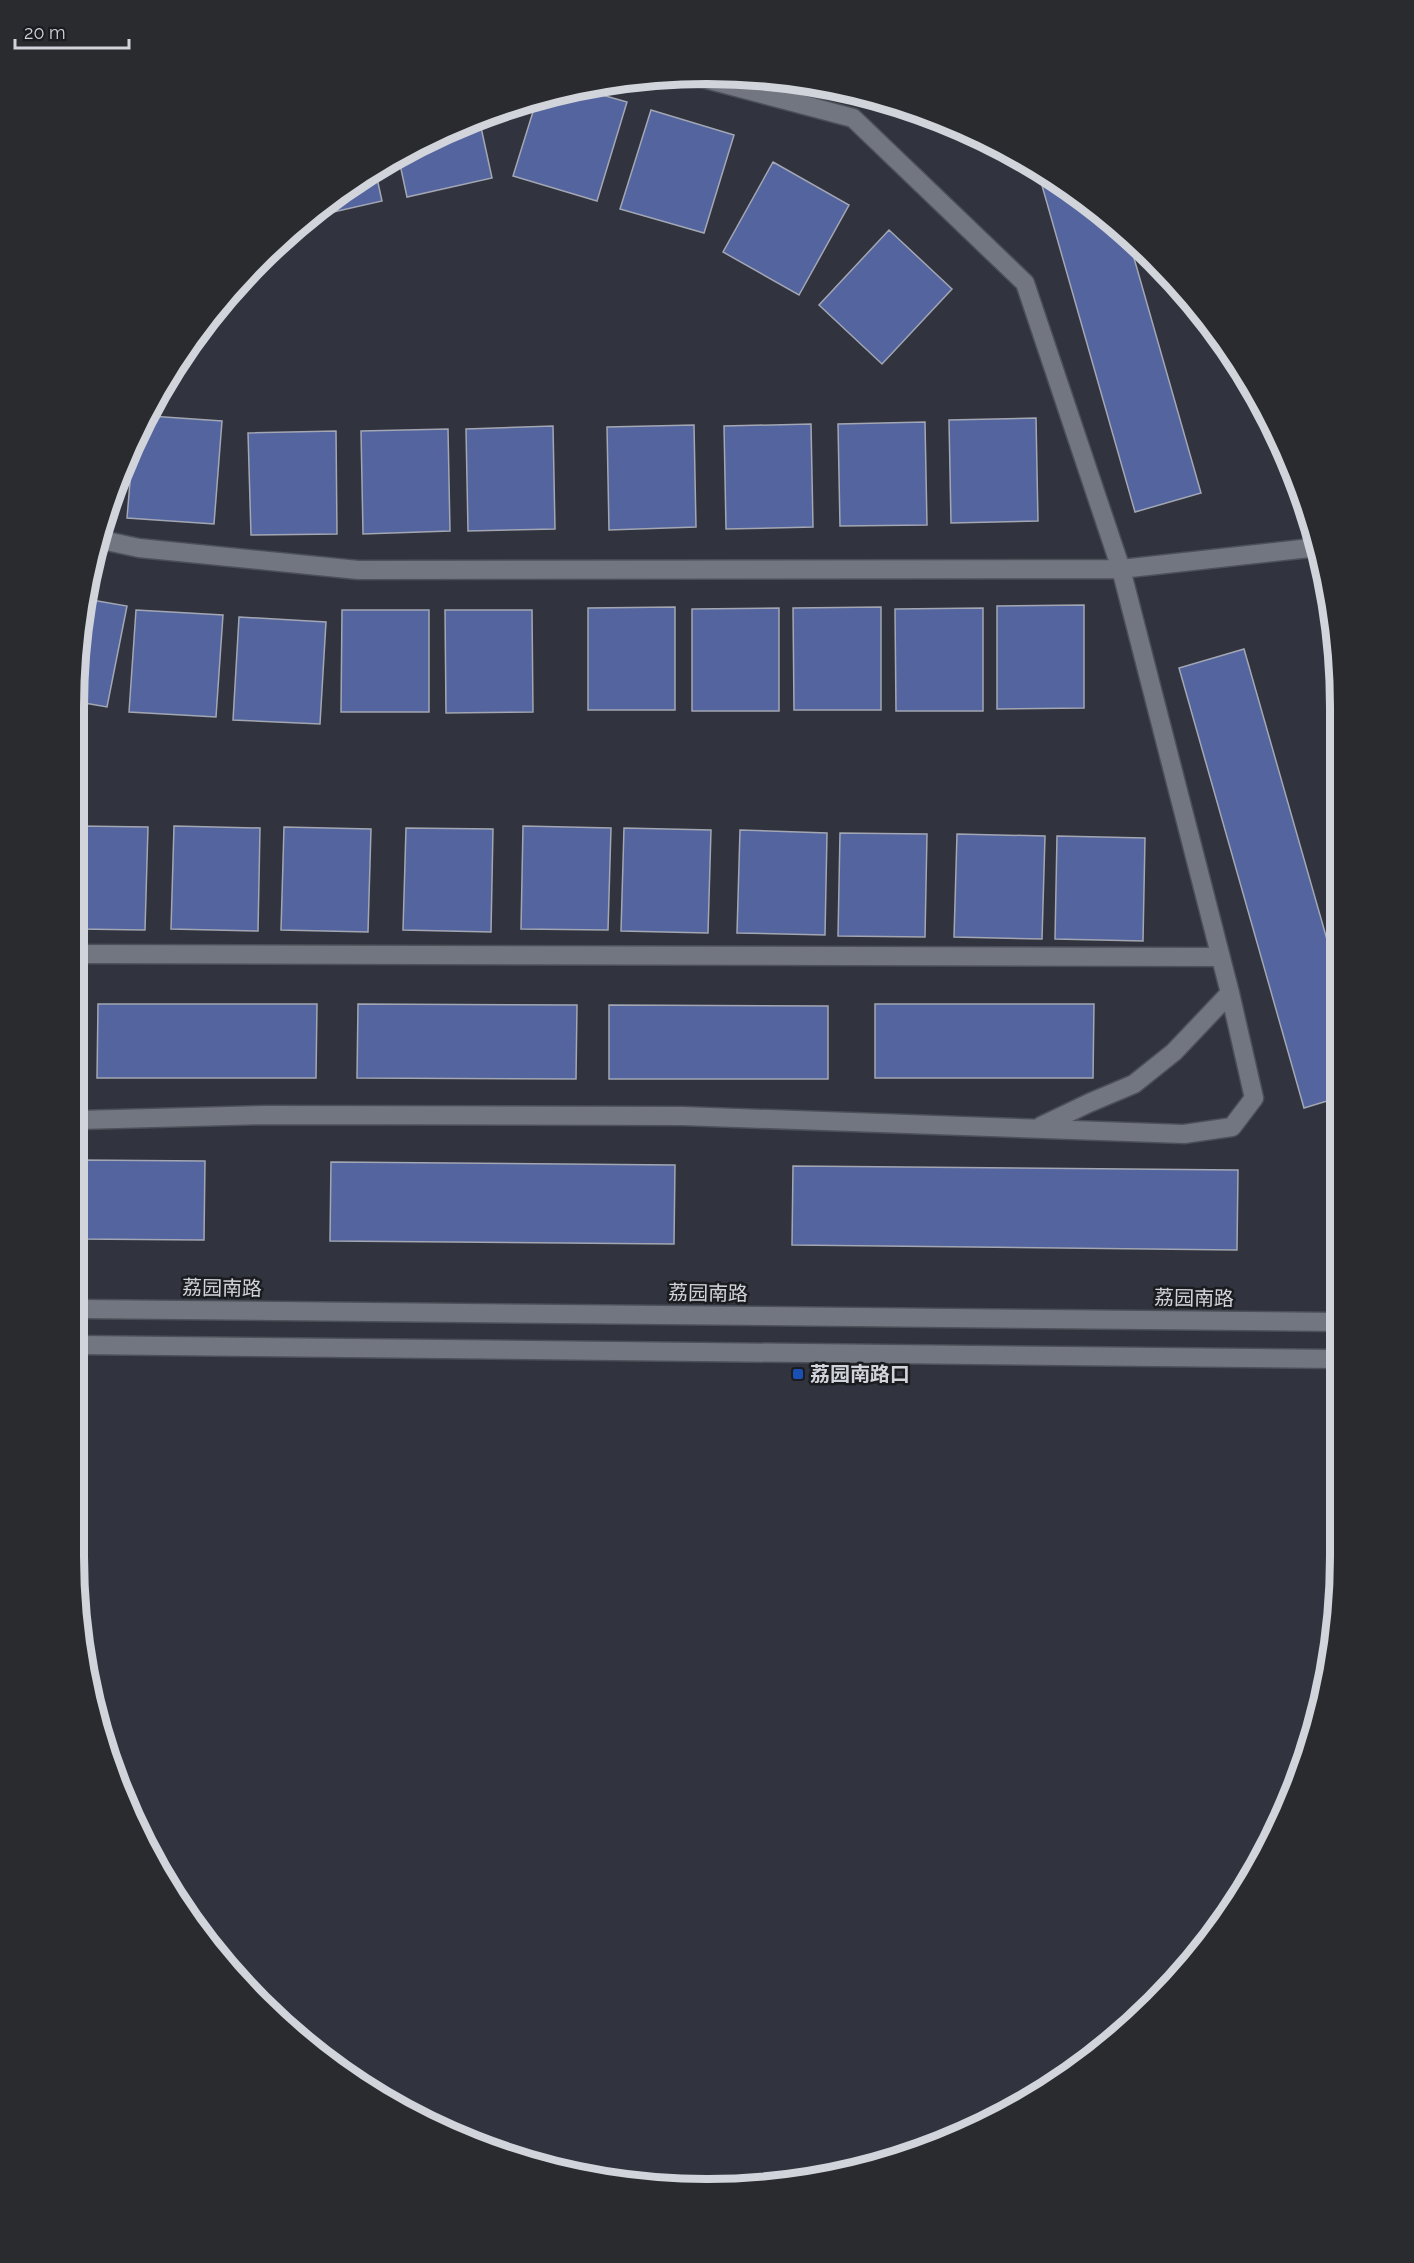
<svg xmlns="http://www.w3.org/2000/svg" width="1414" height="2263" font-family="Raleway,'Noto Sans SC',sans-serif">
  <style>
    .building { fill: #53649e; stroke: #a3a7b3; stroke-width: 1.5 }
    .lines { fill: none; stroke-linecap: round; stroke-linejoin: round }
    .lane-casing { stroke: #4c5058; stroke-width: 21 }
    .secondary-casing { stroke: #4c5058; stroke-width: 21 }
    .lane { stroke: #727681; stroke-width: 18 }
    .secondary { stroke: #727681; stroke-width: 18 }
    .transit-dot { fill: #1a4fb4; stroke: #1a1c20; stroke-width: 2 }
    .labels { text-anchor: middle; stroke-width: 5; stroke-linejoin: round; paint-order: stroke }
    .street-label { font-size: 20px; fill: #d2d4db; stroke: #1a1c20 }
    .poi-label { font-size: 20px; font-weight: bold; fill: #d2d4db; stroke: #1a1c20; text-anchor: start }
    .rim { fill: none; stroke: #d2d4db; stroke-width: 8 }
  </style>
  <rect width="100%" height="100%" fill="#31343e"/>
  <!-- building -->
  <path class="building" d="M581,89L627,102L597,201L513,176L537,99Z
    M651,110L734,135L704,233L620,209Z
    M479,118L492,178L407,197L398,155Z
    M773,162L849,205L799,295L723,252Z
    M375,169L382,201L307,218Z
    M1052,179L1092,204L1128,237L1201,493L1135,512L1041,182Z
    M889,230L952,289L882,364L819,305Z
    M150,416L222,421L214,524L127,518L133,446Z
    M1036,418L1038,521L951,523L949,420Z
    M925,422L927,525L840,526L838,424Z
    M811,424L813,527L726,529L724,426Z
    M694,425L696,527L609,530L607,427Z
    M553,426L555,529L468,531L466,429Z
    M448,429L450,531L363,534L361,431Z
    M336,431L337,534L251,535L248,433Z
    M86,599L127,606L107,707L79,702V625Z
    M1084,605V708L997,709V606Z
    M675,607V710H588V608Z
    M881,607V710H794L793,608Z
    M779,608V711H692V609Z
    M983,608V711H896L895,609Z
    M136,610L223,615L216,717L129,712Z
    M342,610H429V712H341Z
    M445,610H532L533,712L446,713Z
    M239,617L326,622L320,724L233,720Z
    M1244,649L1338,978L1337,1098L1304,1108L1179,668Z
    M79,826L148,827L145,930L79,929Z
    M174,826L260,828L258,931L171,929Z
    M523,826L611,828L608,930L521,929Z
    M284,827L371,829L368,932L281,930Z
    M406,828L493,829L491,932L403,930Z
    M624,828L711,830L708,933L621,931Z
    M740,830L827,833L825,935L737,933Z
    M840,833L927,834L925,937L838,936Z
    M957,834L1045,836L1042,939L954,937Z
    M1057,836L1145,838L1143,941L1055,939Z
    M98,1004H317L316,1078H97Z
    M358,1004L577,1005L576,1079L357,1078Z
    M875,1004H1094L1093,1078H875Z
    M609,1005L828,1006V1079H609Z
    M79,1160L205,1161L204,1240L79,1239Z
    M331,1162L675,1165L674,1244L330,1241Z
    M793,1166L1238,1170L1237,1250L792,1245Z"/>
  <g class="lines">
    <!-- lane casing -->
    <g class="lane-casing">
      <path id="lane" d="M102,540L139,548L358,570L1121,569L1319,547
        M79,954L1220,957
        M79,1120L268,1115L682,1116L1184,1134L1232,1127L1254,1098L1230,993L1121,569L1025,283L853,118L698,77
        M1041,1126L1089,1103L1134,1084L1174,1052L1230,993
        M79,1616L86,1671"/>
    </g>
    <!-- secondary casing -->
    <g class="secondary-casing">
      <path id="secondary" d="M79,1309L1336,1322
        M79,1345L1336,1359"/>
    </g>
    <!-- lane -->
    <use href="#lane" class="lane"/>
    <!-- secondary -->
    <use href="#secondary" class="secondary"/>
  </g>
  <!-- markers -->
  <rect class="transit-dot" x="792" y="1368" width="12" height="12" rx="3"/>
  <g class="labels">
    <!-- street labels -->
    <g class="street-label">
      <text transform="translate(222 1288) rotate(1)" y="7">荔园南路</text>
      <text transform="translate(708 1293) rotate(1)" y="7">荔园南路</text>
      <text transform="translate(1194 1298) rotate(1)" y="7">荔园南路</text>
    </g>
    <!-- poi labels -->
    <g class="poi-label">
      <text x="810" y="1381">荔园南路口</text>
    </g>
  </g>
  <!-- crop -->
  <path d="M0 0H1414V2263H0ZM707 84H707A623 623 0 0 1 1330 707V1556A623 623 0 0 1 707 2179H707A623 623 0 0 1 84 1556V707A623 623 0 0 1 707 84Z" fill="#292b2f" fill-rule="evenodd"/>
  <path class="rim" d="M707 84H707A623 623 0 0 1 1330 707V1556A623 623 0 0 1 707 2179H707A623 623 0 0 1 84 1556V707A623 623 0 0 1 707 84Z"/>
  <!-- scale -->
  <path d="M15 39v9h114v-9" fill="none" stroke="#d2d4db" stroke-width="3"/>
  <text x="24" y="39" font-size="18" fill="#d2d4db" stroke="#1a1c20" stroke-width="4.5" paint-order="stroke">20 m</text>
</svg>
